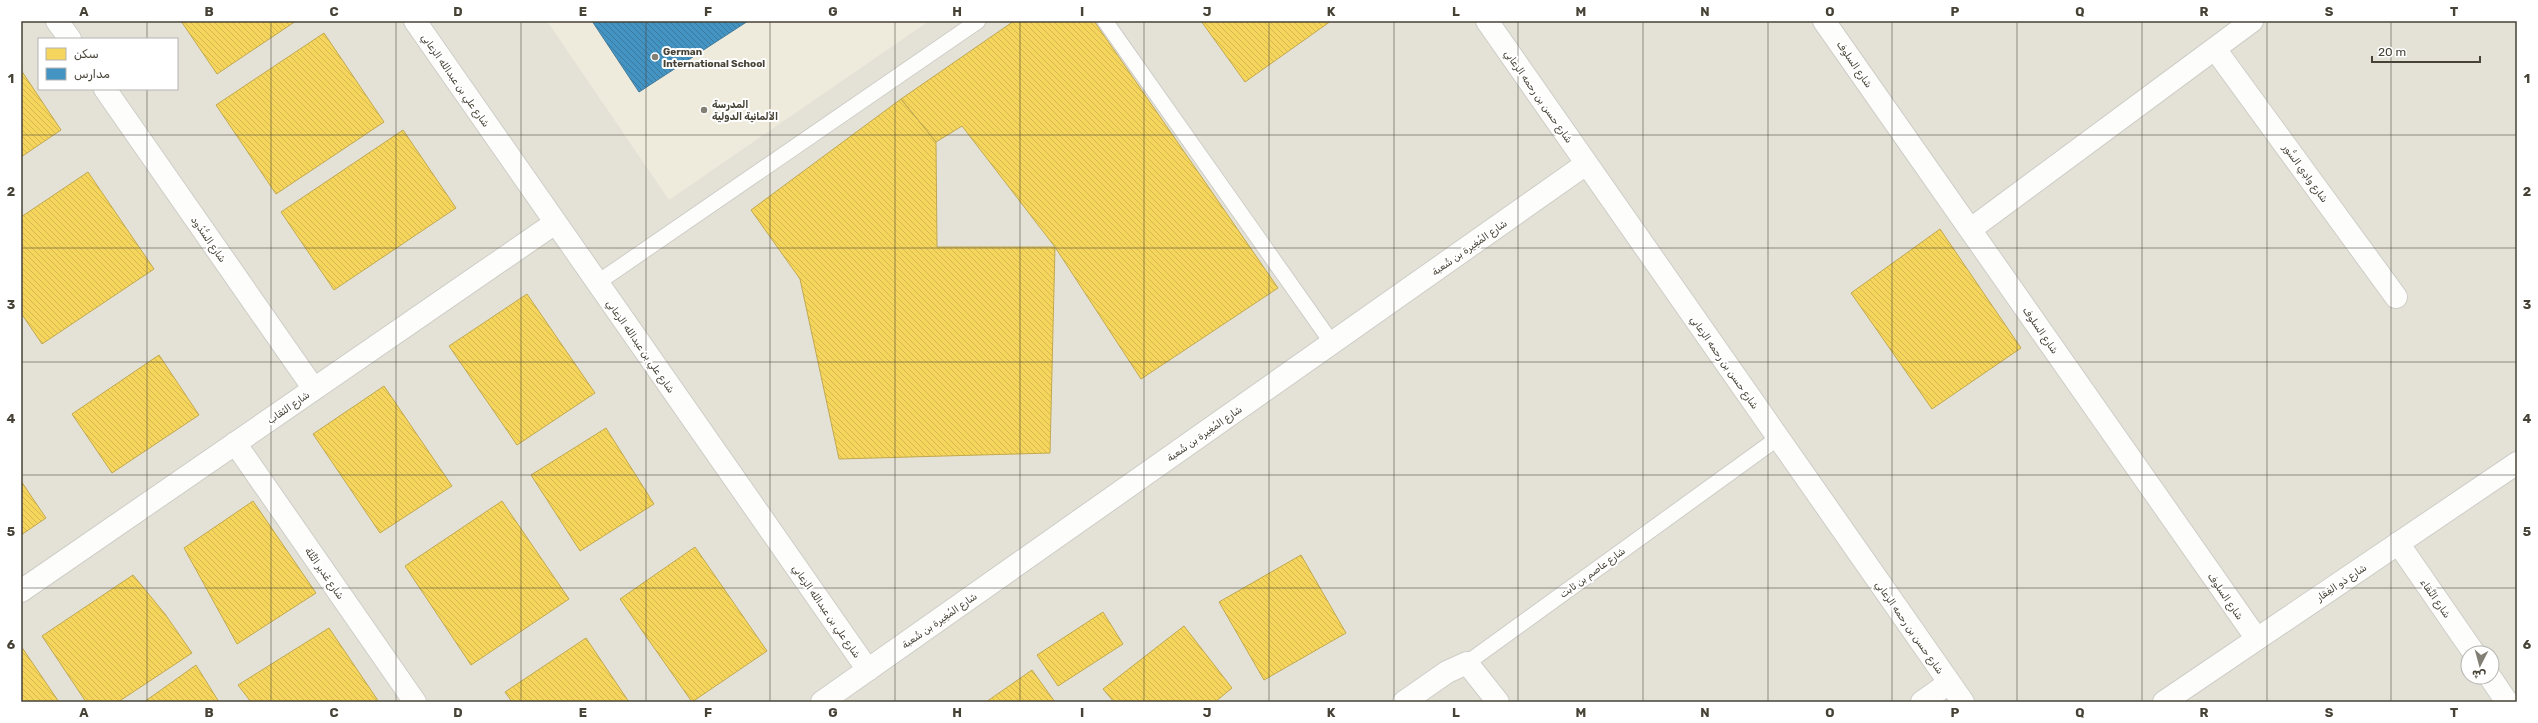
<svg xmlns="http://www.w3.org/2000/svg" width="2538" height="723" font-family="Rubik,'Noto Sans Arabic',sans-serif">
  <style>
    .residential { fill: #e4e2d7; fill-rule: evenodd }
    .education { fill: #eeebdc }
    .homes { fill: url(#homes-back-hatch); stroke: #c1a951 }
    .schools { fill: url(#schools-back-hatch); stroke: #447b99 }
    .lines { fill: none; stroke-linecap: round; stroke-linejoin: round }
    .service-casing { stroke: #cecdc7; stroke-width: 17 }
    .minor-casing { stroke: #cecdc7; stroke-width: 24 }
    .service { stroke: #fdfdfc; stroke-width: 15 }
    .minor { stroke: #fdfdfc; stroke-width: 22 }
    .grid { fill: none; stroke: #464236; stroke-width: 1; stroke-opacity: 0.55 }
    .poi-dot { fill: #827f75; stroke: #fff; stroke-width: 1.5 }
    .labels { text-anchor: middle; stroke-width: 4; stroke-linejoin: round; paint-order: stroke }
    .poi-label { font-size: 10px; font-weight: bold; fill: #464236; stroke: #fff; text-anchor: start }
    .street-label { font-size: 10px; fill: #464236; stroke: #fff }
    .neatline { fill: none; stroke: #464236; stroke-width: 1.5 }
    .grid-label { font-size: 13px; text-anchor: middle; font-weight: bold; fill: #464236 }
  </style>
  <defs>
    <pattern id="homes-back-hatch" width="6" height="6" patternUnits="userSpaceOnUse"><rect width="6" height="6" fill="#f6d55c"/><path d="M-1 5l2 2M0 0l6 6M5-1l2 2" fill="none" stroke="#d4b851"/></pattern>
    <pattern id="schools-back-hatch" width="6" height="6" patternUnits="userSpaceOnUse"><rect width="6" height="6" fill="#4393c3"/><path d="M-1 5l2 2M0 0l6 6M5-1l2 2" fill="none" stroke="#3a7a9f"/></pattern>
  </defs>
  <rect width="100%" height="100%" fill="#f0efea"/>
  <!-- residential -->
  <path class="residential" d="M21,21H2517V702H21ZM39,39H177V89H39ZM2468,653H2492V677H2468Z"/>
  <!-- education -->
  <path class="education" d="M547,21H929L669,200Z"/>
  <!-- homes -->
  <path class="homes" d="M181,21H296L217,74Z
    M1014,21H1094L1278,288L1141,379L1055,247L962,126L936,142L901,99Z
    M1201,21H1331L1245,82Z
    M324,33L384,122L276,194L216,105Z
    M21,70L61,130L21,157Z
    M901,99L936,142L937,247H1055L1050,453L839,459L800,279L751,210Z
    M403,130L456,208L334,290L281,212Z
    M88,172L154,269L42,344L21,313V217Z
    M1940,229L2021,348L1932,409L1851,293Z
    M527,294L595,393L517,445L449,346Z
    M159,355L199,415L112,473L72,414Z
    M384,386L452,486L380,533L313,434Z
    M606,428L654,504L580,551L531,475Z
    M21,481L46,518L21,535Z
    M253,501L316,593L237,644L184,548Z
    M502,501L569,599L471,665L405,566Z
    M695,547L767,651L692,702L620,599Z
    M1301,555L1346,633L1264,680L1219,602Z
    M133,575L165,614L192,653L118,702H86L42,636Z
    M1103,612L1123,644L1058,686L1037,655Z
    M1184,626L1232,688L1215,702H1114L1103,689Z
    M329,628L379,702H251L238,685Z
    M586,638L629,702H512L505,692Z
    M21,646L59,702H21Z
    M196,665L219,702H144Z
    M1032,670L1055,702H986Z"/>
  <!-- schools -->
  <path class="schools" d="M592,21H748L639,92Z"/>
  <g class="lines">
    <!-- service casing -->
    <g class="service-casing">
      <path id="service" d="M1105,21L1332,343
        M597,283L978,21
        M1467,663L1778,438"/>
    </g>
    <!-- minor casing -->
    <g class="minor-casing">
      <path id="minor" d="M57,21L70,39
        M415,21L868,670
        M1487,21L1963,702
        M1824,21L2257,639
        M2215,49L2396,297
        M105,89L314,389
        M1971,229L2252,21
        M235,443L415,702
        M2398,543L2474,653
        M21,591L555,223
        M2490,677L2507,702
        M822,702L1586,164
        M1404,702L1447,672L1467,663L1498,702
        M1922,702L1949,683
        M2164,702L2517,463"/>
    </g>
    <!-- service -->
    <use href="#service" class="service"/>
    <!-- minor -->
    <use href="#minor" class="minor"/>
  </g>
  <!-- grid -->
  <path class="grid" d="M147,21V39M271,21V702M396,21V702M521,21V702M646,21V702M770,21V702M895,21V702M1020,21V702M1144,21V702M1269,21V702M1394,21V702M1518,21V702M1643,21V702M1768,21V702M1892,21V702M2017,21V702M2142,21V702M2267,21V702M2391,21V702M147,89V702M21,135H2517M21,248H2517M21,362H2517M21,475H2517M21,588H2517"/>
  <!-- markers -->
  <g class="poi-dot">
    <circle cx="655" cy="57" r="4"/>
    <circle cx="704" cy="110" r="4"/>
  </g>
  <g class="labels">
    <!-- poi labels -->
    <g class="poi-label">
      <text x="663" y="55">German<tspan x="663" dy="12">International School</tspan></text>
      <text x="712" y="108">المدرسة<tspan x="712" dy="12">الألمانية الدولية</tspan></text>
    </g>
    <!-- street labels -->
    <g class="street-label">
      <text transform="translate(1855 64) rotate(55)" y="4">شارع السلوف</text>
      <text transform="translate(456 80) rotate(55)" y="4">شارع علي بن عبدالله الزعابي</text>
      <text transform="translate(1539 96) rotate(55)" y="4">شارع حسن بن رحمه الزعابي</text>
      <text transform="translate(2306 173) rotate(54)" y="4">شارع وادِي السُّور</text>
      <text transform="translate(209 239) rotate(55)" y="4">شارع السُّدُود</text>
      <text transform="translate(1469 247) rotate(-35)" y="4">شارع المُغِيرة بن شُعبة</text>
      <text transform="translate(2041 330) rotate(55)" y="4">شارع السلوف</text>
      <text transform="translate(641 346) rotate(55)" y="4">شارع علي بن عبدالله الزعابي</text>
      <text transform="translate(1725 362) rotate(55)" y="4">شارع حسن بن رحمه الزعابي</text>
      <text transform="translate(288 407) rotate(-35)" y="4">شارع الثقاب</text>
      <text transform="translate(1204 433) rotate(-35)" y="4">شارع المُغِيرة بن شُعبة</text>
      <text transform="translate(1592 572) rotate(-36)" y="4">شارع عاصم بن ثابت</text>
      <text transform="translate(325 573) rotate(55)" y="4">شارع غَدير الثَّلة</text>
      <text transform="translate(2341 582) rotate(-34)" y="4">شارع ذو الفِقار</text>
      <text transform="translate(2226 596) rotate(55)" y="4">شارع السلوف</text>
      <text transform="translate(2436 598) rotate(55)" y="4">شارع النَّقاء</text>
      <text transform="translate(827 611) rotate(55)" y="4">شارع علي بن عبدالله الزعابي</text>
      <text transform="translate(939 620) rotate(-35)" y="4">شارع المُغِيرة بن شُعبة</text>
      <text transform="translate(1910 627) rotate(55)" y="4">شارع حسن بن رحمه الزعابي</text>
    </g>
  </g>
  <!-- border -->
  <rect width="2538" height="723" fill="none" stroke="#ffffff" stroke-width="44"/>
  <!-- legend -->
  <rect x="38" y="38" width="140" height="52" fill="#ffffff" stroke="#b5b3af"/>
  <rect x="46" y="48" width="20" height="12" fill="#f6d55c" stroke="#b5b3af"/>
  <text x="74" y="58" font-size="12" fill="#464236">سكن</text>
  <rect x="46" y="68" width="20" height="12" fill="#4393c3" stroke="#b5b3af"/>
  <text x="74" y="78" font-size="12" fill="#464236">مدارس</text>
  <!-- north arrow -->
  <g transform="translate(2480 665) rotate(186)"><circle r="19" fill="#ffffff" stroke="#b5b3af"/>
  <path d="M0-3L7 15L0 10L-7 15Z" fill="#827f75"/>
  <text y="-6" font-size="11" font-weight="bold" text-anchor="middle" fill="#464236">ش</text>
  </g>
  <!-- scale -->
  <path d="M2372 56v6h108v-6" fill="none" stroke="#464236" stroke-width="2"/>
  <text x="2378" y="56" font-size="12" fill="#464236" stroke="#ffffff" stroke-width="3" paint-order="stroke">20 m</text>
  <rect x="22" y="22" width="2494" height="679" class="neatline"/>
  <g class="grid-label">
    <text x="84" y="16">A</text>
    <text x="209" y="16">B</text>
    <text x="334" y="16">C</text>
    <text x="458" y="16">D</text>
    <text x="583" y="16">E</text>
    <text x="708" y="16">F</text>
    <text x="833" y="16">G</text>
    <text x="957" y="16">H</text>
    <text x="1082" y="16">I</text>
    <text x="1207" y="16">J</text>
    <text x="1331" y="16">K</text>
    <text x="1456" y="16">L</text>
    <text x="1581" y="16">M</text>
    <text x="1705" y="16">N</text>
    <text x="1830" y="16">O</text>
    <text x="1955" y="16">P</text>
    <text x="2080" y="16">Q</text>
    <text x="2204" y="16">R</text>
    <text x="2329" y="16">S</text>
    <text x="2454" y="16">T</text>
    <text x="11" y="83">1</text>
    <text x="2527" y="83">1</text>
    <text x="11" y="196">2</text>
    <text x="2527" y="196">2</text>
    <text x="11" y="309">3</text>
    <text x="2527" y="309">3</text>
    <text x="11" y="423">4</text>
    <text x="2527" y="423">4</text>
    <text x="11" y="536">5</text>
    <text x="2527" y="536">5</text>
    <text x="11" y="649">6</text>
    <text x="2527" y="649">6</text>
    <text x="84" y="717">A</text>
    <text x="209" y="717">B</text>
    <text x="334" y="717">C</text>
    <text x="458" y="717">D</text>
    <text x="583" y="717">E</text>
    <text x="708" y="717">F</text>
    <text x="833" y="717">G</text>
    <text x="957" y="717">H</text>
    <text x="1082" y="717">I</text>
    <text x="1207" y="717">J</text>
    <text x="1331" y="717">K</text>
    <text x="1456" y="717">L</text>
    <text x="1581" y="717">M</text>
    <text x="1705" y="717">N</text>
    <text x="1830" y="717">O</text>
    <text x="1955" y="717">P</text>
    <text x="2080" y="717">Q</text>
    <text x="2204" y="717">R</text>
    <text x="2329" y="717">S</text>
    <text x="2454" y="717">T</text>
  </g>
</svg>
